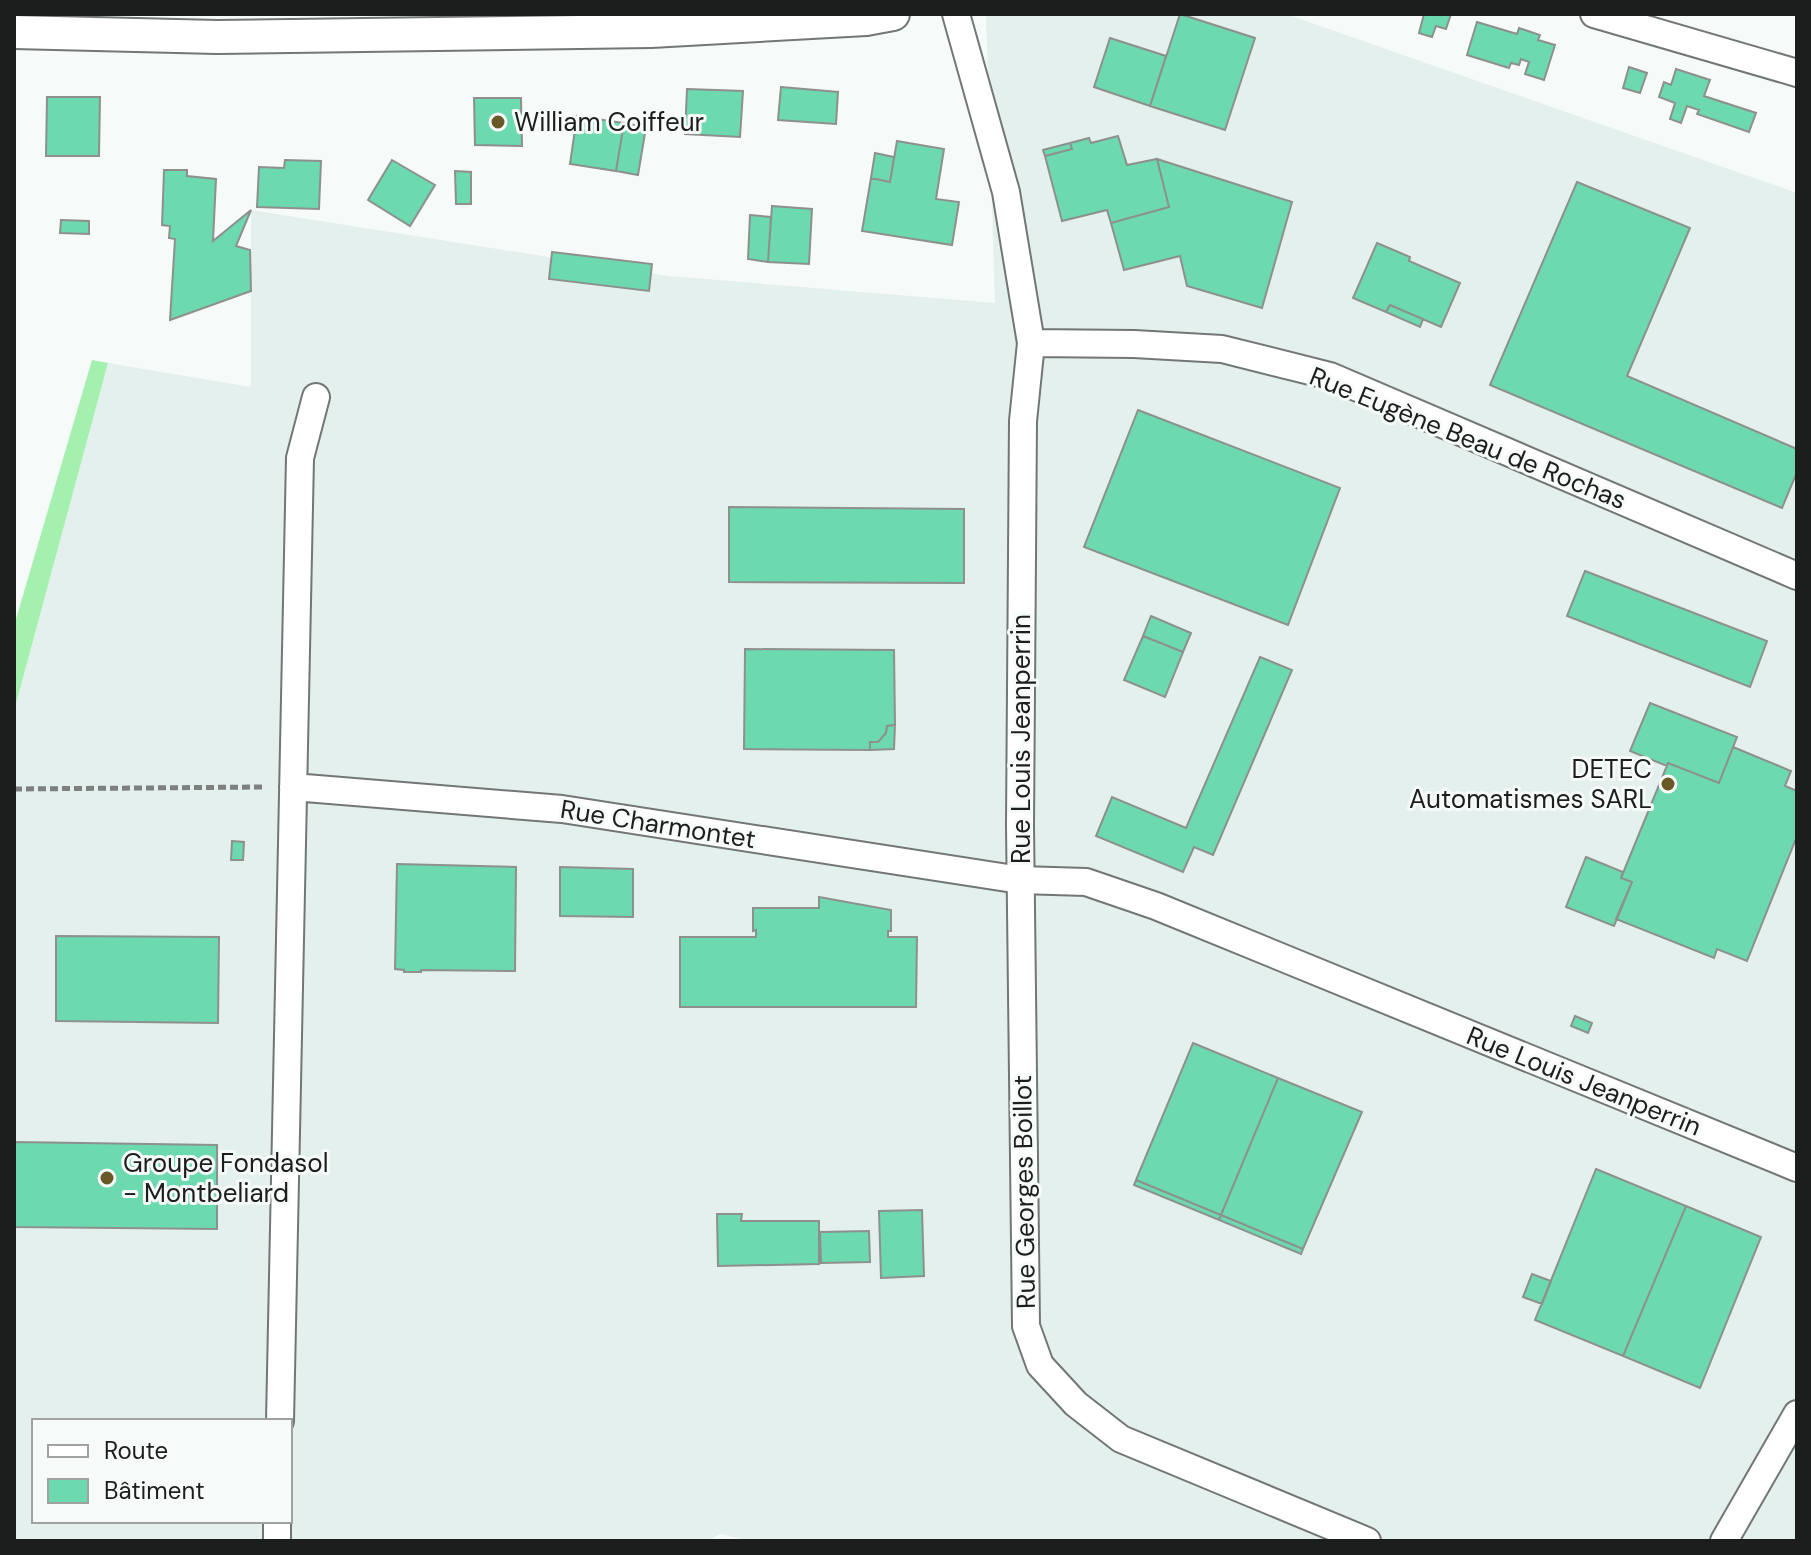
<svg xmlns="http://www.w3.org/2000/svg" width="1811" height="1555" font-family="'DM Sans',sans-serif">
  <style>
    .built { fill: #e3f0ee; fill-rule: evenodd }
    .green { fill: #a4f0ae }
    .building { fill: #6cd9af; stroke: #8d908e; stroke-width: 2 }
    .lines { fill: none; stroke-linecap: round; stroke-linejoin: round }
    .minor-casing { stroke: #727675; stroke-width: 30 }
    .tertiary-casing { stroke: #727675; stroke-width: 36 }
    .path { stroke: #7e8080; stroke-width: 5; stroke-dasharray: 8 4; stroke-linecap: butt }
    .minor { stroke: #fff; stroke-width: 26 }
    .tertiary { stroke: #fff; stroke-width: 32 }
    .poi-dot { fill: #685926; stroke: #f6faf9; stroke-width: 3 }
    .labels { text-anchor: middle; stroke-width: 6; stroke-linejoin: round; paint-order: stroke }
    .poi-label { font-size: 26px; fill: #1c1d1d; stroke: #f6faf9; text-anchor: start }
    .street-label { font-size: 26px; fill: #1c1d1d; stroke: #f6faf9 }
  </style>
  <rect width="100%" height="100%" fill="#f6faf9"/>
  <!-- built -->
  <path class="built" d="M986,14H1286L1797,193V1541H751L720,1534L707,1541H14V711L108,363L251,387V210L669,276L995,303ZM34,1421H290V1521H34Z"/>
  <!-- green -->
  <path class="green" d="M92,360L108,363L14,711V626Z"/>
  <!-- building -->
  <path class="building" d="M1180,14L1255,38L1225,130L1150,106Z
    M1424,14H1451L1446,29L1436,26L1432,37L1419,33Z
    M1477,22L1517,34L1519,28L1540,35L1538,40L1555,45L1544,80L1525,74L1529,62L1521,59L1519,65L1511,63L1509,68L1467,55Z
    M1110,38L1166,56L1150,106L1094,87Z
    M1629,67L1647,73L1640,93L1623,88Z
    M1676,69L1710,80L1704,96L1756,113L1749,132L1697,114L1699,110L1687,106L1681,123L1670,119L1675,103L1659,97L1664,82L1671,85Z
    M781,87L838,92L836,124L778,120Z
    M687,89L743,91L740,137L685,134Z
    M47,97H100L99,156H46Z
    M474,98H521L522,146L475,145Z
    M577,116L624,123L616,171L570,164Z
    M624,123L646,127L638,175L616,171Z
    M1118,136L1127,165L1157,159L1169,207L1111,223L1107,210L1062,221L1045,156L1072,149L1070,143L1089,138L1091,143Z
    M897,141L944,149L936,199L959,202L952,245L862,231L871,178L890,182Z
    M1070,143L1072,149L1045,156L1043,150Z
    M875,153L894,157L890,182L871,178Z
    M1157,159L1292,202L1262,308L1187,286L1180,256L1124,270L1111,223L1169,207Z
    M285,160L321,161L319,209L257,207L259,167L284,168Z
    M392,160L435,185L410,226L368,200Z
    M164,170H187V176L216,179L213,241L251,210L236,246L250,250L251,291L170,320L175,239L169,238L170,226L162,225Z
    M455,171L471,172V204H456Z
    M1577,182L1690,228L1627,376L1797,449V472L1782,508L1490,385Z
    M772,206L812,209L809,264L768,262Z
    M750,215L771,217L768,262L748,259Z
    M61,220L89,221V234L60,233Z
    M1377,243L1410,257L1409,261L1460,283L1441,327L1390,305L1386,312L1353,298Z
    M552,252L652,264L649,291L549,279Z
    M1390,305L1423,319L1420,327L1386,312Z
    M1138,410L1340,488L1288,625L1084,547Z
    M729,507L964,509V583L729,582Z
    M1585,571L1767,641L1750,687L1567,616Z
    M1151,616L1191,633L1183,652L1143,636Z
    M1143,636L1183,652L1165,697L1124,680Z
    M745,649L894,650L895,725L887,726L886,733L878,742H870V750L744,749Z
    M1260,657L1292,670L1213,855L1194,847L1183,872L1096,836L1112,797L1186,828Z
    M1650,703L1737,737L1719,783L1668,763L1667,766L1630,751Z
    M895,725L894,749L870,750V742H878L886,733L887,726Z
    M1733,747L1791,771L1785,786L1797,791V836L1747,961L1717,949L1714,958L1616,919L1632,882L1621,878L1668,763L1719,783Z
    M232,841L244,842L243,860H231Z
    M1586,857L1623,872L1621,878L1632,882L1614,926L1566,907Z
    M397,864L516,867L515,971L421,970V972H404V970L395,969Z
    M560,867L633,869V917L560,916Z
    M819,897L891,910V931H888V937H917L916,1007H680V937H756V930L753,931V908H819Z
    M56,936L219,937L218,1023L56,1021Z
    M1575,1016L1592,1023L1588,1033L1571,1026Z
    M1193,1043L1278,1078L1221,1215L1136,1180Z
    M1278,1078L1362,1112L1303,1249L1221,1215Z
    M14,1142L217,1145V1229L14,1227Z
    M1596,1169L1686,1206L1623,1356L1535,1320Z
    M1136,1180L1221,1215L1219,1220L1134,1185Z
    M1686,1206L1761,1237L1700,1388L1623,1356Z
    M922,1210L924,1276L881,1278L879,1211Z
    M717,1214H742L741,1221H819V1264L718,1266Z
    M1221,1215L1303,1249L1301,1254L1219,1220Z
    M869,1231L870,1262L821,1263L820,1232Z
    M1532,1274L1551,1281L1542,1304L1523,1297Z"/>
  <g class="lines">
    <!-- minor casing -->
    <g class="minor-casing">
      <path id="minor" d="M956,14L1006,192L1031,343L1023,421L1020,825L1026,1326L1040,1365L1076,1404L1121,1439L1367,1541
        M1594,14L1797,73
        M1031,343L1134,344L1222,349L1330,376L1797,576
        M293,787L562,809L1020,880L1086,882L1156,906L1797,1168
        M280,1421L300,458L316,397
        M277,1541V1521
        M1724,1541L1797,1414"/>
    </g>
    <!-- tertiary casing -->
    <g class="tertiary-casing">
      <path id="tertiary" d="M14,32L217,37L651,31L866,19L893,14"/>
    </g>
    <!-- path -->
    <path class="path" d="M14,789L265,787"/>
    <!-- minor -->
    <use href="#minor" class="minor"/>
    <!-- tertiary -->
    <use href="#tertiary" class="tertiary"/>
  </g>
  <!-- markers -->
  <g class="poi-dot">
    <circle cx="498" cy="122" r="8"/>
    <circle cx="1668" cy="784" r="8"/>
    <circle cx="107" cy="1178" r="8"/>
  </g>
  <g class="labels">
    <!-- poi labels -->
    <g class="poi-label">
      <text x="514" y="131">William Coiffeur</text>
      <text x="1652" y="778" text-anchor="end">DETEC<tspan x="1652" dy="30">Automatismes SARL</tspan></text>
      <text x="123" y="1172">Groupe Fondasol<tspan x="123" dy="30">- Montbeliard</tspan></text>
    </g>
    <!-- street labels -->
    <g class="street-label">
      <text transform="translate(1468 438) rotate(22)" y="9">Rue Eugène Beau de Rochas</text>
      <text transform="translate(1021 739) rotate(-90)" y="9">Rue Louis Jeanperrin</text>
      <text transform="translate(658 824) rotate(9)" y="9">Rue Charmontet</text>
      <text transform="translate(1584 1081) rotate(22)" y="9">Rue Louis Jeanperrin</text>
      <text transform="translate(1024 1192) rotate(-91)" y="9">Rue Georges Boillot</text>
    </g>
  </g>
  <!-- border -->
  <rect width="1811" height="1555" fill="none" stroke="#1c1d1d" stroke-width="32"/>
  <!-- legend -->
  <rect x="32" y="1419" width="260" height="104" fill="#f6faf9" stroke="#9fa2a1" stroke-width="2"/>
  <rect x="48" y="1445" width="40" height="12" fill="#ffffff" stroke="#9fa2a1" stroke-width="2"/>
  <text x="104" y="1459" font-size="24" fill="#1c1d1d">Route</text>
  <rect x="48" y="1479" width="40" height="24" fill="#6cd9af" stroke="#9fa2a1" stroke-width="2"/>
  <text x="104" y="1499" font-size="24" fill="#1c1d1d">Bâtiment</text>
</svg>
